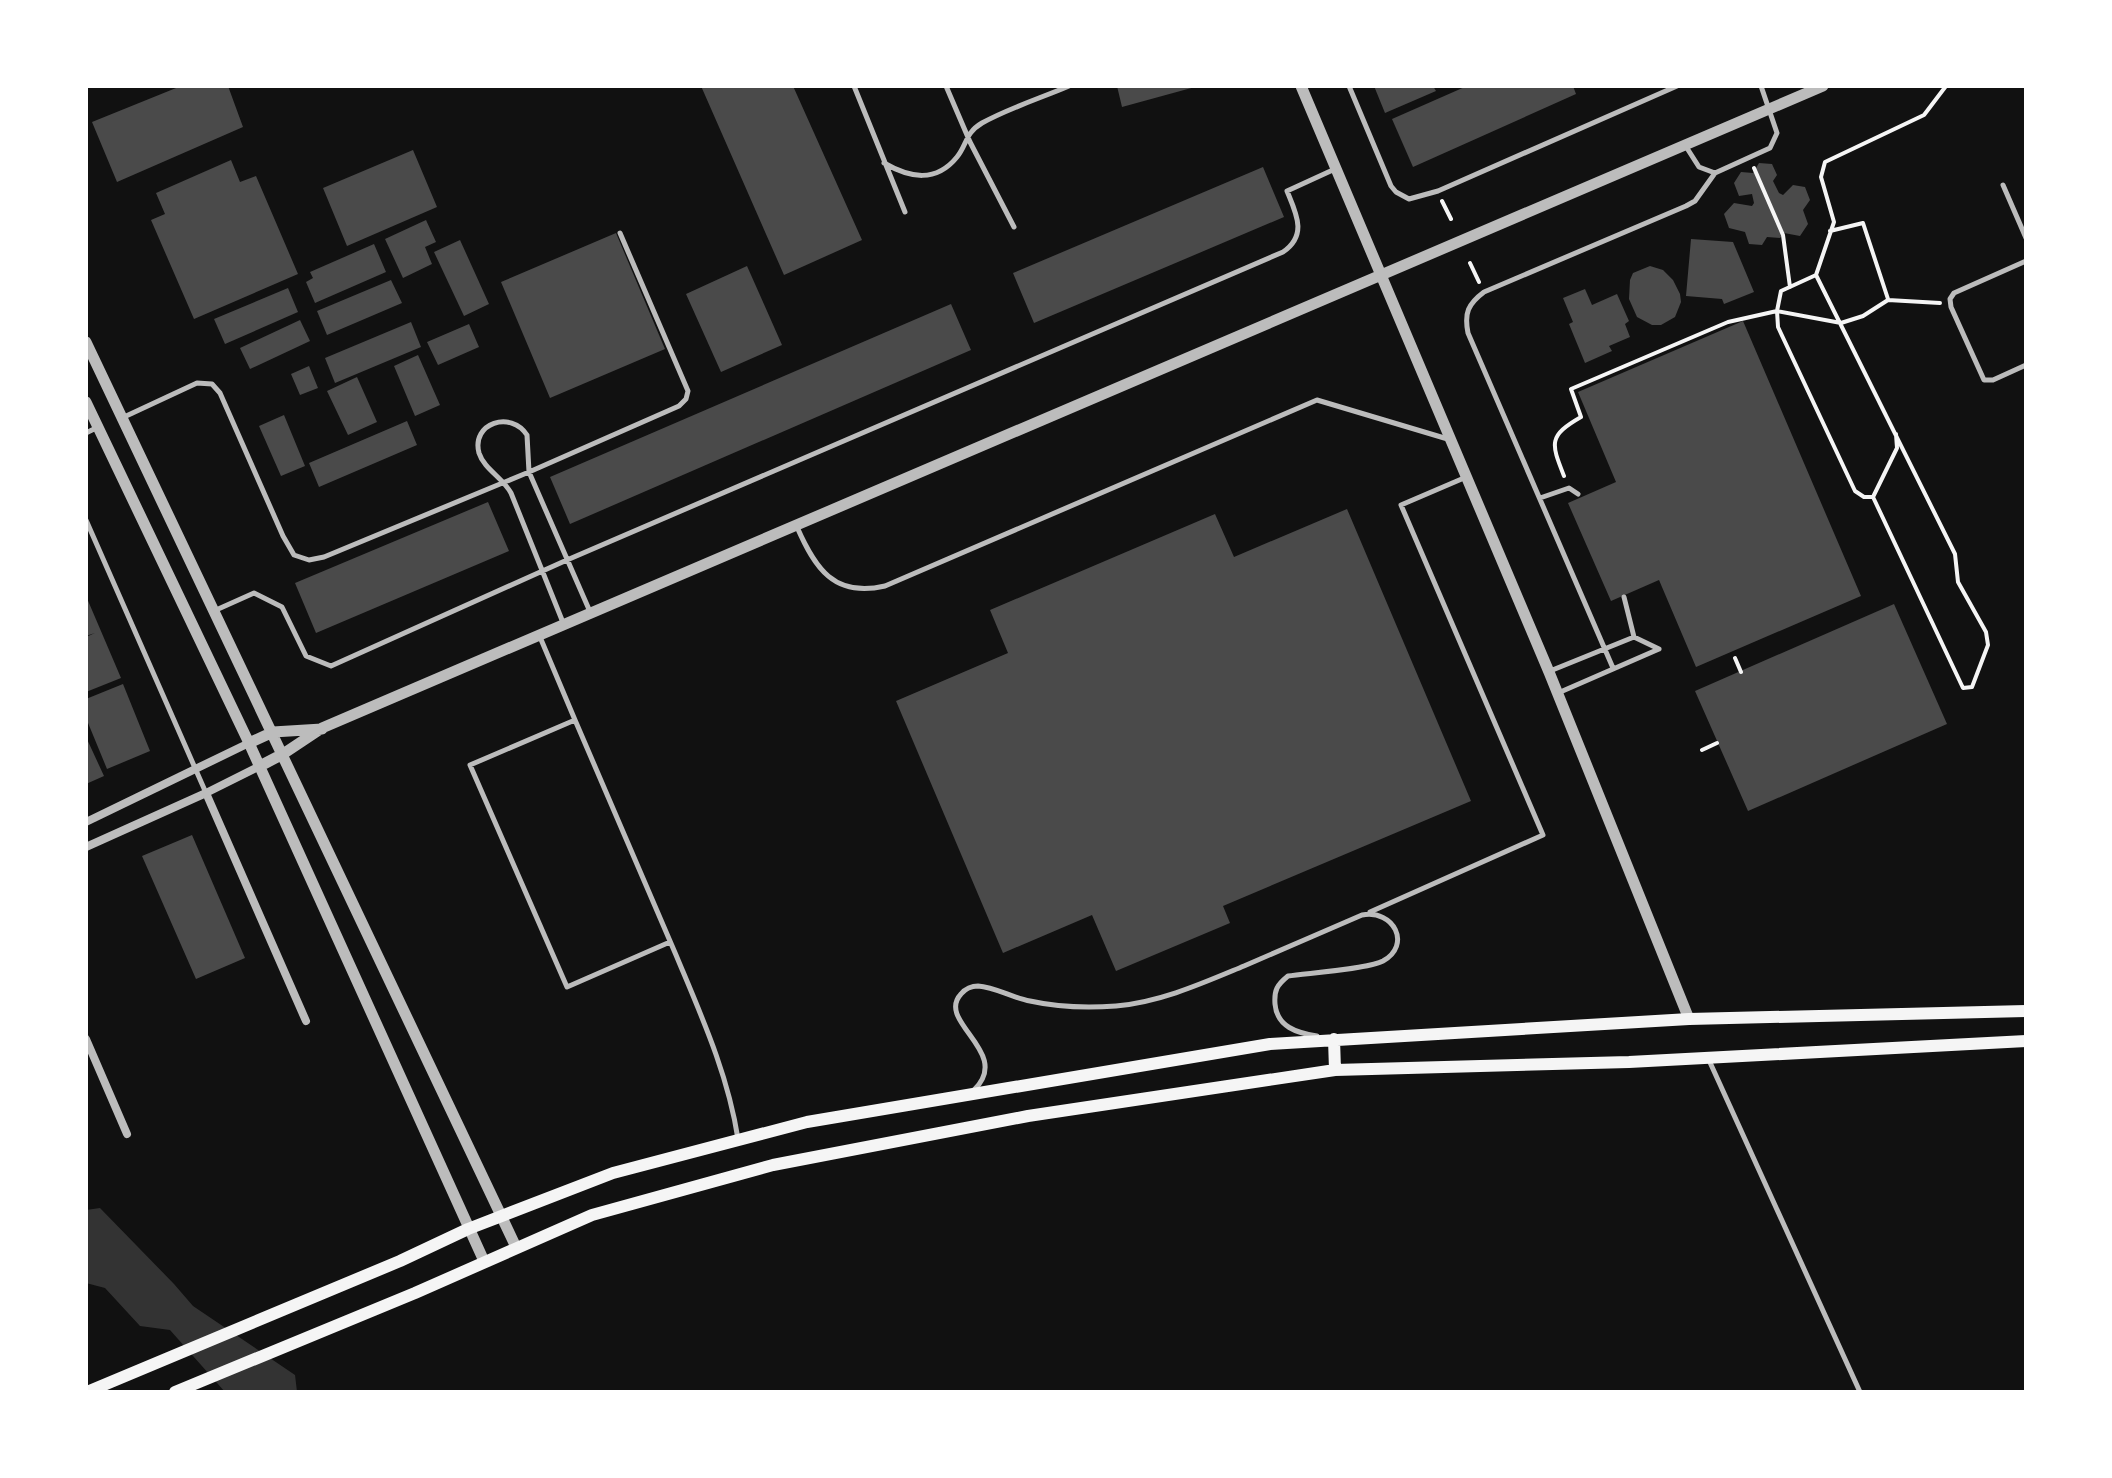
<svg xmlns="http://www.w3.org/2000/svg" width="2112" height="1478" font-family="'Varela Round',sans-serif">
  <style>
    .water { fill: #333 }
    .building { fill: #4a4a4a }
    .lines { fill: none; stroke-linecap: round; stroke-linejoin: round }
    .path { stroke: #f5f5f5; stroke-width: 4 }
    .service { stroke: #bcbcbc; stroke-width: 5 }
    .minor { stroke: #bcbcbc; stroke-width: 8 }
    .tertiary { stroke: #bcbcbc; stroke-width: 11 }
    .secondary { stroke: #f5f5f5; stroke-width: 12 }
  </style>
  <rect width="100%" height="100%" fill="#111"/>
  <!-- water -->
  <path class="water" d="M100,1208L174,1284L193,1306L295,1375L297,1392H225L170,1330L140,1326L105,1288L86,1283V1210Z"/>
  <!-- building -->
  <path class="building" d="M181,86H228L243,127L117,182L92,122Z
    M701,86H793L862,240L784,275Z
    M1117,86H1195V87L1122,107Z
    M1374,86H1433L1436,91L1385,113Z
    M1467,86H1573L1576,94L1413,167L1392,119Z
    M413,150L437,207L347,246L323,188Z
    M231,160L240,182L256,176L298,274L194,319L151,220L165,214L156,193Z
    M1759,163L1772,164L1777,175L1773,181L1779,193L1783,195L1793,185L1805,187L1810,200L1803,210L1808,224L1800,236L1784,233L1780,238L1767,237L1762,245L1749,244L1745,232L1729,228L1724,214L1734,203L1752,206L1754,203L1752,194L1739,196L1734,183L1741,172L1753,173Z
    M1263,167L1284,217L1034,323L1013,273Z
    M426,220L436,242L425,247L432,264L403,278L385,239Z
    M616,233L665,349L550,398L501,282Z
    M1691,239L1733,242L1754,292L1724,304L1722,299L1686,296Z
    M460,240L489,304L464,316L434,252Z
    M374,244L386,272L315,303L306,282L313,278L310,272Z
    M747,266L782,345L721,372L686,294Z
    M1650,266L1663,270L1673,280L1680,294L1681,302L1675,317L1661,325H1652L1637,317L1629,299L1630,280L1633,273Z
    M391,280L402,303L327,335L317,311Z
    M288,288L298,312L225,344L214,319Z
    M1585,289L1592,305L1617,294L1629,321L1625,324L1630,337L1609,346L1612,351L1585,363L1569,324L1573,322L1563,298Z
    M951,304L971,350L570,524L550,477Z
    M300,320L310,341L250,369L240,348Z
    M1743,321L1861,596L1696,667L1659,580L1611,601L1568,503L1616,482L1578,392Z
    M411,322L421,347L335,383L325,358Z
    M469,324L479,347L438,365L427,342Z
    M418,355L440,405L415,416L394,366Z
    M309,366L318,388L300,395L291,374Z
    M357,377L377,422L348,435L327,391Z
    M284,415L305,466L281,476L259,426Z
    M407,421L417,445L319,487L309,463Z
    M488,502L509,551L316,633L295,583Z
    M1347,509L1471,801L1223,906L1230,923L1116,971L1092,915L1003,953L896,701L1008,653L990,610L1215,514L1234,557Z
    M86,596L121,678L86,692V637L95,633L86,636Z
    M1894,604L1947,724L1748,811L1695,691Z
    M123,684L150,751L107,769L86,718V699Z
    M86,737L104,776L86,784Z
    M192,835L245,958L196,979L142,856Z"/>
  <g class="lines">
    <!-- path -->
    <path class="path" d="M1754,168L1783,235L1790,287
      M1442,201L1451,219
      M1830,231L1863,223L1888,299
      M1470,263L1479,282
      M1816,275L1781,291L1777,311L1778,327L1855,491L1864,497H1873
      M1896,434L1897,448L1873,497L1963,688L1972,687L1988,645L1986,632L1958,582L1955,554L1816,275L1834,222L1821,177L1825,162L1924,115L1946,86
      M1564,476C1551,443 1548,436 1581,417L1571,389L1728,322L1777,311L1841,323L1863,316L1888,300L1940,303
      M1735,658L1741,672
      M1702,750L1717,743"/>
    <!-- service -->
    <path class="service" d="M854,86L905,212
      M946,86L970,142L1014,227
      M1349,86L1391,186L1396,192L1409,199L1438,191L1677,86
      M1685,145L1699,167L1715,173
      M884,163C910,178 936,183 957,157C967,145 965,133 982,123C1009,108 1041,98 1069,86
      M2003,185L2026,238
      M2026,261L1954,293L1950,299L1951,307L1984,380H1993L2026,365
      M124,417L197,383L212,384L220,393L283,536L294,555L309,560L324,557L529,472L679,406L686,399L688,391L620,233
      M86,433L98,427
      M1540,498L1569,488L1578,494
      M86,520L206,793
      M797,527C815,568 834,598 885,586L1317,400L1451,440
      M1624,597L1634,637
      M216,610L254,593L282,607L306,656L331,666L567,560L1283,252C1308,235 1296,213 1287,191L1335,169
      M564,625L511,493C503,478 484,469 479,453C471,423 511,410 527,435L529,472L591,614
      M540,637L575,720
      M1613,668L1468,333C1464,313 1468,304 1484,292L1686,206L1695,201L1715,173L1770,148L1777,133L1761,86
      M1550,671L1634,637L1659,649
      M1558,693L1659,649
      M1370,912L1543,835L1401,505L1464,478
      M670,942L567,987L470,765L575,720C608,798 643,877 676,955C701,1015 728,1074 738,1139
      M1708,1058L1860,1392
      M974,1090C1013,1052 935,1022 961,994C965,989 972,986 978,986C995,987 1013,998 1030,1001C1057,1007 1089,1008 1116,1006C1161,1002 1203,983 1244,966C1283,949 1323,932 1362,915C1394,909 1412,945 1383,961C1367,969 1309,973 1288,976C1277,985 1274,990 1275,1004C1277,1027 1297,1033 1317,1036"/>
    <!-- minor -->
    <path class="minor" d="M206,793L306,1021
      M86,822L249,743
      M86,847L206,793L260,766
      M86,1039L127,1134"/>
    <!-- tertiary -->
    <path class="tertiary" d="M1301,86L1549,672L1689,1019
      M86,342L516,1247
      M86,402L249,743L484,1261
      M249,743L273,732L322,729
      M260,766L283,754L322,728L1823,86"/>
    <!-- secondary -->
    <path class="secondary" d="M1334,1039L1335,1070
      M87,1392L400,1261L468,1229L613,1173L807,1122L1270,1044L1689,1019L2026,1011
      M175,1392L415,1293L592,1215L773,1165L1028,1116L1335,1070L1629,1062L2026,1041"/>
  </g>
  <!-- border -->
  <rect width="2112" height="1478" fill="none" stroke="#ffffff" stroke-width="176"/>
</svg>
